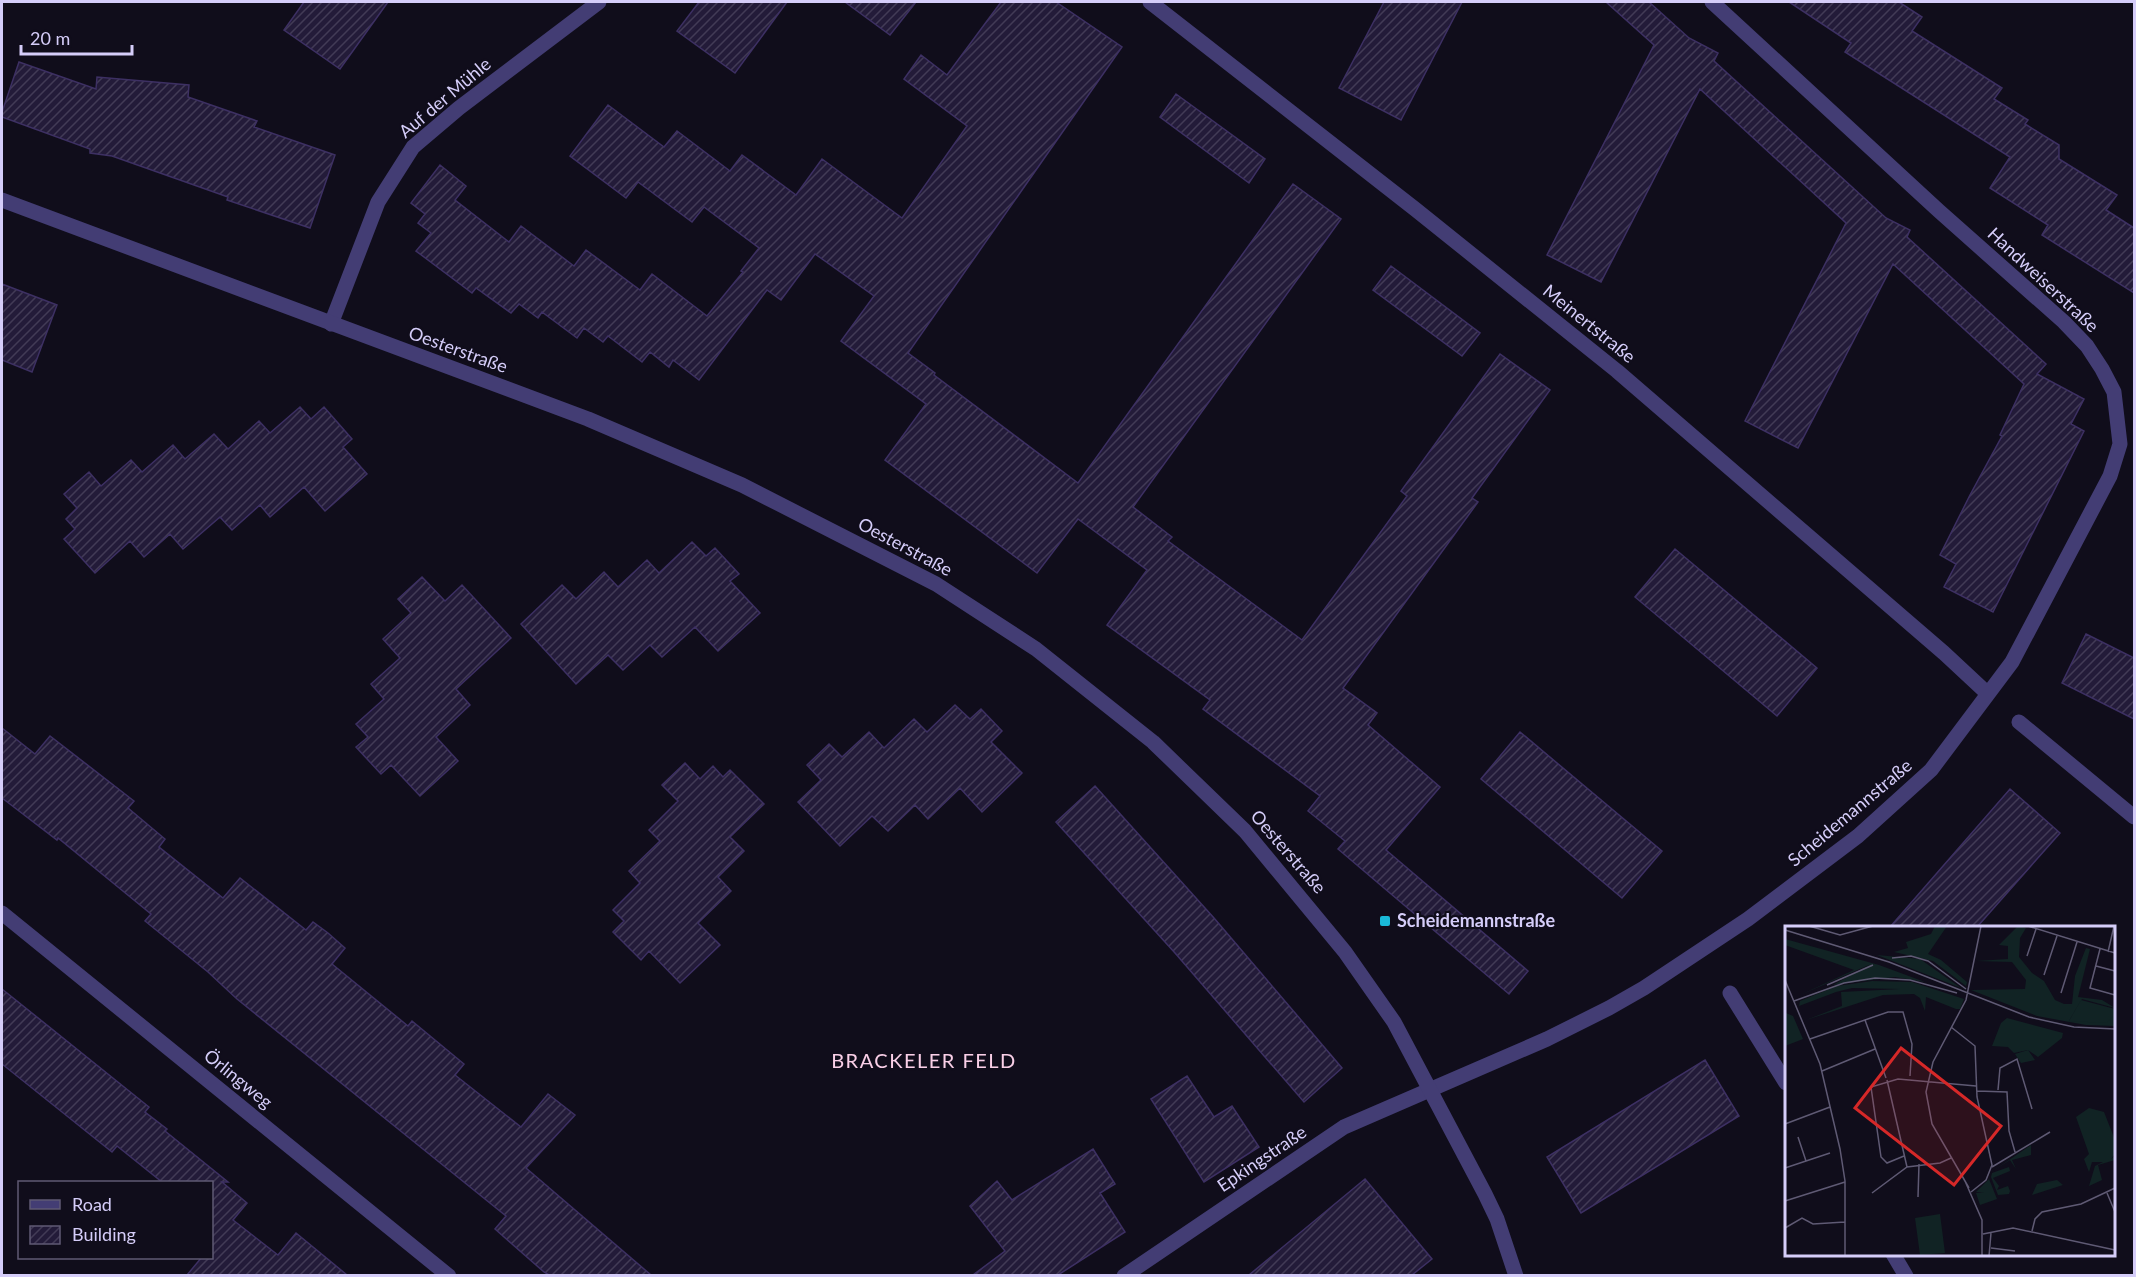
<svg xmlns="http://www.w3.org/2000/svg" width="2136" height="1277" font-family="Lato,sans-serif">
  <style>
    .building { fill: url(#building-hatch); stroke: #3d3063; stroke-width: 1.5 }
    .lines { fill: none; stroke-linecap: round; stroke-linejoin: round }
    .minor { stroke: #433d74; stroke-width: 15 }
    .tertiary { stroke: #433d74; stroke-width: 15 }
    .poi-dot { fill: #1ab9d8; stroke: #100d1b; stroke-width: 2 }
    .labels { text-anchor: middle; stroke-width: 4.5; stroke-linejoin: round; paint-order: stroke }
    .street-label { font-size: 18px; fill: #d5cdf9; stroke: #100d1b }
    .poi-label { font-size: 18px; font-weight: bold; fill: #d5cdf9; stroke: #100d1b; text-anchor: start }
    .neighbourhood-label { font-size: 20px; letter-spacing: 1.5px; fill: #f9cfe7; stroke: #100d1b }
    .inset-road { fill: none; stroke: #5f5a74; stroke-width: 1.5 }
    .view { fill: #d62828; fill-opacity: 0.15; stroke: #d62828; stroke-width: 3 }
    .inset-edge { fill: none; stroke: #d5cdf9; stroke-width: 3 }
  </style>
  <defs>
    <pattern id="building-hatch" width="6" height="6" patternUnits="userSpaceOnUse" patternTransform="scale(1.5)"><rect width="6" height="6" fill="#231b39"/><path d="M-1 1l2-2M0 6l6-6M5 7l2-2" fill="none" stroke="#423b56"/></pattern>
  </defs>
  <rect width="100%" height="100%" fill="#100d1b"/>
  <!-- building -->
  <path class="building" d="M304,2H388L340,69L284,30Z
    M699,2H787L735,73L677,31Z
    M845,2H916L890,35Z
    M1001,2H1056L1122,47L908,353L935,373L934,375L1078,483L1293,184L1341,219L1133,507L1172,537L1168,541L1302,640L1407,496L1401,491L1500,354L1550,390L1472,498L1478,502L1343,688L1377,713L1368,725L1440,787L1386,850L1528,971L1509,994L1338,849L1345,841L1308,811L1320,796L1203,709L1210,700L1107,625L1147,570L1078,519L1037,573L885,460L926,404L841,341L874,296L815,254L781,300L767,290L699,380L673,360L669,367L650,352L642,362L608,336L603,342L584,328L577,338L542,312L538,318L519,304L511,313L476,288L472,293L416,251L431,233L418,223L425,214L411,203L440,165L466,186L455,200L509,242L521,226L574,266L586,250L640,290L652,274L707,316L743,272L741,271L759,248L704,207L692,222L638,182L626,198L570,156L608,105L664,147L677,131L730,171L742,155L796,195L822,159L902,218L967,126L904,79L921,55L947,75Z
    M1384,2H1462L1401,120L1339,88Z
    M1606,2H1649L1689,38L1718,53L1714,61L1886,218L1910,230L1907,237L2046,364L2037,374L2084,399L2071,424L2084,431L1993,612L1944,587L1956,564L1940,555L1970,495L2002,436L2000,435L2024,384L1893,264L1798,448L1745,421L1846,223L1700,89L1601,282L1547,255L1654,45Z
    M1789,2H1899L1922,17L1912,31L2002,88L1994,99L2028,120L2025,124L2059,145V159L2117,195L2106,210L2134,228V293L2042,235L2048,225L1990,188L2010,157L1845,52L1851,43Z
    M19,62L96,89L97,77L189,85L188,97L257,121L254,127L335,155L310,228L227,200L228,197L112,156L90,153V149L2,117V112Z
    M1176,94L1265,159L1249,183L1160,117Z
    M1391,266L1480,333L1462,356L1373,290Z
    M2,284L57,305L32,372L2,360Z
    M300,407L311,419L324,407L352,439L343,447L367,474L325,511L304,487L270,517L260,505L232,530L220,517L183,549L170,534L144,557L130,541L95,573L64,539L75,529L66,519L77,508L64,494L89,472L101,486L131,460L142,472L173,445L185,459L214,434L228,449L259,421L270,433Z
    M692,542L706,556L715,548L739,574L730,581L760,613L718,651L695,627L662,657L650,645L623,670L608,655L576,684L521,624L562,585L576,599L604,572L618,587L647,560L659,573Z
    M1675,549L1817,668L1777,716L1635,597Z
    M422,577L445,601L462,585L511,638L456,689L470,705L436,737L458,761L420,796L391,765L381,774L356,747L368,737L356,724L384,699L371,684L400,658L383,639L411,613L398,599Z
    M2086,634L2134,658V719L2062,683Z
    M955,705L970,719L981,709L1002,731L991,742L1022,773L982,812L960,788L928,819L915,805L888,831L872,816L840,846L798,802L821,780L807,765L829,744L842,757L869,732L884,748L914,719L927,732Z
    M2,728L35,754L50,736L134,801L128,808L165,839L159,847L223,898L240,878L306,930L313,922L328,933L345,948L332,964L408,1026L412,1021L464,1064L455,1075L521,1127L548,1094L575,1115L526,1168L651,1275H549L544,1272L495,1229L506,1216L237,999L208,972L145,921L151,914L58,838L57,840L2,798Z
    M1520,732L1662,851L1622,898L1481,779Z
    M685,763L700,779L713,766L723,777L730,770L764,804L730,837L744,851L718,877L731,891L698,923L720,945L680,983L649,951L641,960L613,932L624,921L613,910L640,883L629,871L660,841L649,830L678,801L662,785Z
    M1095,786L1214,918L1342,1068L1304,1102L1175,953L1056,822Z
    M2010,789L2060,833L2030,867L1977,927H1890Z
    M2,989L149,1107L145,1112L167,1129L165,1131L228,1182H222L247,1203L233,1220L278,1255L296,1233L347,1275H187L202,1257H212V1182H162L117,1146L112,1152L2,1064Z
    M1705,1060L1739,1116L1581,1213L1547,1157Z
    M1187,1076L1214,1117L1232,1106L1259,1147L1204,1182L1151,1099Z
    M1093,1149L1115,1184L1100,1193L1125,1232L1058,1275H973L1005,1251L970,1206L997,1181L1012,1200Z
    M1365,1179L1432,1259L1412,1275H1249Z"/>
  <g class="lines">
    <!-- minor -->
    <path class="minor" d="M1150,2L1415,209L1617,371L1944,653L1988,694
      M331,324L378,202L413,147L459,108L599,2
      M2019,722L2134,817
      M2,913L449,1276
      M1730,993L1786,1083
      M1893,1254L1906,1276
      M1124,1276L1344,1127L1547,1039L1609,1008L1644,988L1748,919L1858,836L1931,770L2012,662L2110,476L2120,444L2114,392L2102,369L2087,346L2064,322L1939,211L1712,2"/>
    <!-- tertiary -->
    <path class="tertiary" d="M2,200L588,419L742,485L936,584L1036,649L1153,742L1245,831L1345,952L1394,1022L1485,1194L1497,1219L1516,1276"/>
  </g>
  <!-- markers -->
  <rect class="poi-dot" x="1379" y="915" width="12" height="12" rx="3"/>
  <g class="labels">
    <!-- street labels -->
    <g class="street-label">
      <text transform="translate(445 98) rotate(-40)" y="6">Auf der Mühle</text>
      <text transform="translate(2043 280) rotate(43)" y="6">Handweiserstraße</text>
      <text transform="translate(1589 324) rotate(39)" y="6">Meinertstraße</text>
      <text transform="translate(458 350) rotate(20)" y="6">Oesterstraße</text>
      <text transform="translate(905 547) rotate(28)" y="6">Oesterstraße</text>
      <text transform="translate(1850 813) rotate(-40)" y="6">Scheidemannstraße</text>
      <text transform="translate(1288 852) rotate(49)" y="6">Oesterstraße</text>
      <text transform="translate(238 1079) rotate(39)" y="6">Örlingweg</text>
      <text transform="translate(1262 1159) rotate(-34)" y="6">Epkingstraße</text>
    </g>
    <!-- poi labels -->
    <g class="poi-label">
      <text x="1397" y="927">Scheidemannstraße</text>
    </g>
    <!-- neighbourhood labels -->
    <g class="neighbourhood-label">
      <text x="924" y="1068">BRACKELER FELD</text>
    </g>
  </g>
  <!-- overview -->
  <g transform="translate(1785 926)">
    <rect width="330" height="330" fill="#100d1b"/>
    <path d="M233,0L241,2L235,12L234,31L247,47L259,55L270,74L279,78H287L290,50L301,22L305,23L293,71L317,74L330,82L297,73L284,95L330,89V100L301,99L252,90L186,64L240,63L241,54L227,36L191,35L223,33V20L214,19ZM0,13L94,39L140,56L110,51L48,59L86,38L13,70L69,44L0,19ZM92,29L135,33L176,62ZM87,55L127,56L179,73L175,83H171L141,71L140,85L135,72L129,68L98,69L21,94L57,80L56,66L115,63L67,62L51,66L14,80L15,75L52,60ZM304,182L319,186L330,214V228L326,233L330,230V234L313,239L317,254L304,260L310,240L318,236H307L304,246L299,233L304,228L291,191ZM246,219V229L227,234L231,243L225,234L208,245ZM224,241L225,245L208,252L214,260L212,264L223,260L225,265L224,268L213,269L206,251L207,247ZM204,253L212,273L195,279L191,267H199L191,266ZM272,254L278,259L247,269L252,258ZM155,288L160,327L135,329L130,292Z" fill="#112324"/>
    <path d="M150,0H162L143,28L156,34L182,56L181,60L148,35L109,26L123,22L121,16L146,8ZM296,74L330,83V89L321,97L284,95ZM222,92L278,107L277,112L253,131L243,124L250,134L236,137L230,128L243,124L229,127L223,121L207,120L216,97Z" fill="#112324"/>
    <path d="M1,87L8,90L18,113L0,120Z" fill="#112324"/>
    <path class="inset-road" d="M24,0L55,9L88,0M243,0L330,27M0,4L104,36L244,91L289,101L330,103M315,23L305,62L330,69M323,26L329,0M242,30L251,3M107,32L126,30L143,35L181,63M311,40L330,45M259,49L272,10M0,54L35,138L55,223L60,255V330M42,59L88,39M276,67L292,16M9,75L59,57L90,52L125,54L172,67M80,94L101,152M166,101L190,120L192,171L207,239L201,254L186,266M25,113L103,86H118L127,118L125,150M37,145L90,123M102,154L122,241M213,164L215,142L232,133L247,183M192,165L222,166L224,205L230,226M0,198L45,181M13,211L21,235M119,230L102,237L96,231L86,161L113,153L191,160M207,241L265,206M0,242L45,227M180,255L197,294V330M184,262L147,198L141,166L148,136L181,74L196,0M87,267L122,241L155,237L166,232M322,267L330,286M133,271L134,238M0,275L60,256M0,302L17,292L28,298L60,296M247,305L250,293L257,286L296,278L330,262M198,308L228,302L330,324M206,322L230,325M204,330L206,307"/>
    <path class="view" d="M116,122L216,200L169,259L70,182Z"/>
    <rect width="330" height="330" class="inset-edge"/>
  </g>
  <!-- border -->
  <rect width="2136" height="1277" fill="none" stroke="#d5cdf9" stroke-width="6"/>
  <!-- legend -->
  <rect x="18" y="1181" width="195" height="78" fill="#100d1b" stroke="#5f5a74" stroke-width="1.5"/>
  <rect x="30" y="1200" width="30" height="9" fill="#433d74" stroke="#5f5a74" stroke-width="1.5"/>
  <text x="72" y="1211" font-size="18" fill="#d5cdf9">Road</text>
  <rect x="30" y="1226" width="30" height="18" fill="url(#building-hatch)" stroke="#5f5a74" stroke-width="1.5"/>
  <text x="72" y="1241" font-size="18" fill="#d5cdf9">Building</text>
  <!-- scale -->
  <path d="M21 45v9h111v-9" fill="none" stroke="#d5cdf9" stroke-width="3"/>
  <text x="30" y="45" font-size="18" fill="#d5cdf9" stroke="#100d1b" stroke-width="4.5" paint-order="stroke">20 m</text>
</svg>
